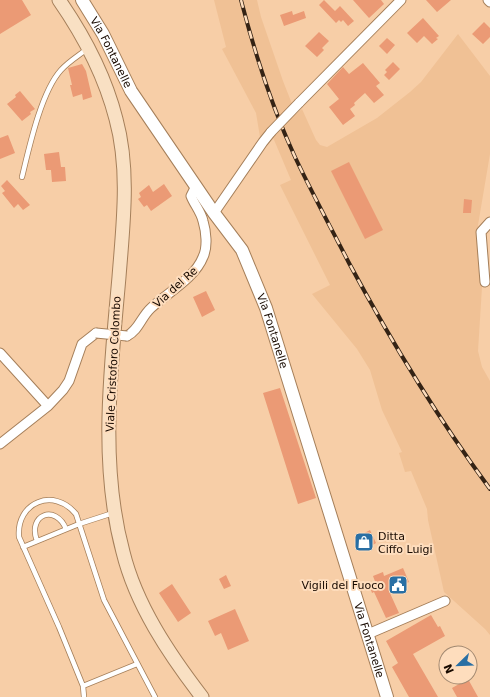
<svg xmlns="http://www.w3.org/2000/svg" width="490" height="697" font-family="'DejaVu Sans',sans-serif">
  <style>
    .built { fill: #f0c195 }
    .building { fill: #eb9a75 }
    .lines { fill: none; stroke-linecap: round; stroke-linejoin: round }
    .service-casing { stroke: #a57f5a; stroke-width: 6 }
    .minor-casing { stroke: #a57f5a; stroke-width: 11 }
    .tertiary-casing { stroke: #a57f5a; stroke-width: 14 }
    .secondary-casing { stroke: #a57f5a; stroke-width: 15 }
    .service { stroke: #fff; stroke-width: 4.5 }
    .minor { stroke: #fff; stroke-width: 9 }
    .tertiary { stroke: #fff; stroke-width: 12 }
    .secondary { stroke: #f9e0c3; stroke-width: 13 }
    .rail-casing { stroke: #342315; stroke-width: 4 }
    .rail { stroke: #feddbd; stroke-width: 2.5; stroke-dasharray: 8; stroke-linecap: butt }
    .minor-bridge-casing { stroke: #a57f5a; stroke-width: 11; stroke-linecap: butt }
    .minor-bridge { stroke: #fff; stroke-width: 9 }
    .labels { text-anchor: middle; stroke-width: 4; stroke-linejoin: round; paint-order: stroke }
    .street-label { font-size: 11px; fill: #180a00; stroke: #feddbd }
    .poi-label { font-size: 11px; fill: #180a00; stroke: #feddbd; text-anchor: start }
  </style>
  <rect width="100%" height="100%" fill="#f7cea7"/>
  <!-- built -->
  <path class="built" d="M214,0H257L261,17L283,81L296,114L302,109L316,140L320,145L327,147L377,118L410,92L421,82L458,34L490,76V154L478,225L482,287L478,351L482,367L490,381V635L485,629L444,592L428,520L427,509L411,471L405,472L399,453L402,452L382,410L370,370L357,349L312,294L330,285L280,185L291,180L269,128L260,137L256,113L222,49L226,47Z"/>
  <!-- building -->
  <path class="building" d="M0,0H22L31,15L0,34Z
    M324,0L335,11L340,6L354,21L348,26L343,20L341,22L339,20L336,23L319,5Z
    M353,0H381L384,4L369,18Z
    M426,0H451L437,12Z
    M292,11L293,15L304,11L306,18L284,26L280,15Z
    M423,18L439,36L436,38L438,39L432,44L424,36L417,43L407,33Z
    M484,22L490,28V37L483,44L472,34Z
    M319,32L329,41L322,48L324,50L317,57L305,46Z
    M387,38L395,45L387,54L379,46Z
    M393,62L400,69L389,80L384,75L387,72L385,70Z
    M363,63L380,83L376,86L384,95L374,103L365,93L354,103L355,105L350,109L355,116L343,125L329,107L339,99L327,84L343,67L349,74Z
    M82,64L86,71L92,97L83,100L82,94L73,97L70,85H72L68,68Z
    M20,91L35,109L30,112L31,114L22,121L7,104L16,97L15,95Z
    M8,135L15,153L0,159V138Z
    M59,152L61,167H65L66,181L52,182L51,170H46L44,154Z
    M349,162L383,230L365,239L331,171Z
    M7,180L30,205L23,210L18,204L14,208L2,193L5,191L1,186Z
    M164,184L172,196L151,211L147,205L144,207L138,199L141,197L139,193L149,185L153,192Z
    M464,199L472,200L471,213H463Z
    M206,291L215,310L202,317L193,297Z
    M280,388L316,498L298,504L263,393Z
    M370,530L376,543L365,550L359,536Z
    M403,568L409,582L389,591L399,613L386,618L374,592L372,593L370,587L376,584L373,576L383,572L384,576Z
    M226,575L231,586L224,589L219,579Z
    M172,584L191,613L178,622L159,593Z
    M235,609L249,641L228,650L221,633L215,636L208,621Z
    M431,615L438,627L440,626L445,636L413,654L438,697H409L392,667L398,663L386,641Z
    M468,679L478,697H457L452,688Z"/>
  <g class="lines">
    <!-- service casing -->
    <g class="service-casing">
      <path id="service" d="M22,177C29,148 41,92 61,70C68,62 78,56 87,49
        M37,541C27,514 56,504 66,529
        M23,547L79,524L113,513
        M83,686L137,664
        M84,697L83,686L59,627L19,537C16,502 54,487 76,514L104,600L155,697"/>
    </g>
    <!-- minor casing -->
    <g class="minor-casing">
      <path id="minor" d="M488,0L490,2
        M299,103L401,0
        M214,213L263,142L271,132
        M485,282L481,232L490,222
        M127,336C139,330 141,317 151,308C167,293 195,278 203,257C208,247 206,231 203,221C201,212 194,204 191,196L196,186
        M0,353L48,406
        M0,444L48,406L63,390L69,381L82,344L96,333
        M368,634L445,601"/>
    </g>
    <!-- tertiary casing -->
    <g class="tertiary-casing">
      <g id="tertiary">
        <path id="s1" d="M82,0L103,34L131,91L214,213L242,250L266,308L387,697"/>
      </g>
    </g>
    <!-- secondary casing -->
    <g class="secondary-casing">
      <path id="secondary" d="M59,0C84,36 105,76 116,119C130,170 123,225 119,277C111,368 99,463 123,552C136,605 169,654 202,697"/>
    </g>
    <!-- service -->
    <use href="#service" class="service"/>
    <!-- minor -->
    <use href="#minor" class="minor"/>
    <!-- tertiary -->
    <use href="#tertiary" class="tertiary"/>
    <!-- secondary -->
    <use href="#secondary" class="secondary"/>
    <!-- rail casing -->
    <g class="rail-casing">
      <path id="rail" d="M241,0C255,54 272,107 295,157C312,193 331,228 349,263C391,341 437,417 490,489"/>
    </g>
    <!-- rail -->
    <use href="#rail" class="rail"/>
    <!-- minor-bridge casing -->
    <g class="minor-bridge-casing">
      <path id="minor-bridge" d="M271,132L299,103
        M96,333L127,336"/>
    </g>
    <!-- minor-bridge -->
    <use href="#minor-bridge" class="minor-bridge"/>
  </g>
  <!-- icons -->
  <defs>
    <g id="shop-square" transform="scale(1)"><rect x="-9" y="-9" width="18" height="18" rx="4" fill="#296fa4" stroke="#feddbd"/><path d="M-5-2.5h2.3a2.7 3.5 0 0 1 5.4 0H5L5.5 6h-11ZM-1.5-2.5h3a1.5 2.3 0 0 0-3 0Z" fill="#fff"/></g>
    <g id="civic-square" transform="scale(1)"><rect x="-9" y="-9" width="18" height="18" rx="4" fill="#296fa4" stroke="#feddbd"/><path d="M-.6-6.5H3V-4.5H.6V-3L4-1V1h2V6H-6V1h2V-1L-.6-3ZM-1.2 2.5V6h2.4V2.5Z" fill="#fff"/></g>
  </defs>
  <g fill-rule="evenodd">
    <use href="#shop-square" x="364" y="542"/>
    <use href="#civic-square" x="398" y="585"/>
  </g>
  <g class="labels">
    <!-- street labels -->
    <g class="street-label">
      <text dy="4" stroke="none"><textPath href="#s1" startOffset="60">Via Fontanelle</textPath></text>
      <text transform="translate(175 287) rotate(-42)" y="4">Via del Re</text>
      <text dy="4" stroke="none"><textPath href="#s1" startOffset="384">Via Fontanelle</textPath></text>
      <text transform="translate(113 364) rotate(-87)" y="4">Viale Cristoforo Colombo</text>
      <text dy="4" stroke="none"><textPath href="#s1" startOffset="708">Via Fontanelle</textPath></text>
    </g>
    <!-- poi labels -->
    <g class="poi-label">
      <text x="378" y="540">Ditta<tspan x="378" dy="13">Ciffo Luigi</tspan></text>
      <text x="384" y="589" text-anchor="end">Vigili del Fuoco</text>
    </g>
  </g>
  <!-- north arrow -->
  <g transform="translate(458 665) rotate(247)"><circle r="19" fill="#feddbd" stroke="#a28971"/>
  <path d="M0-3L7 15L0 10L-7 15Z" fill="#296fa4"/>
  <text y="-6" font-size="11" font-weight="bold" text-anchor="middle" fill="#180a00">N</text>
  </g>
</svg>
